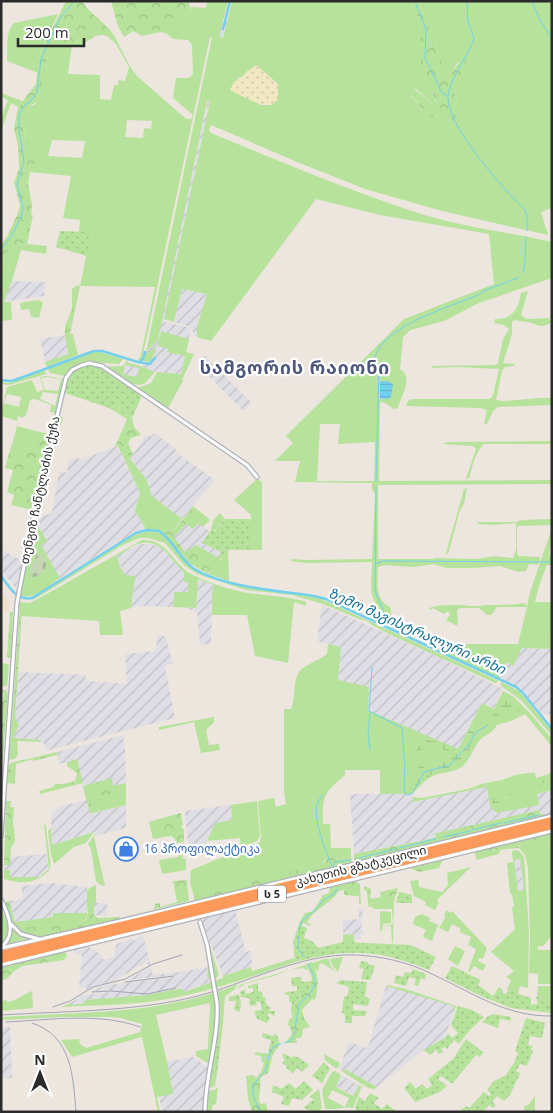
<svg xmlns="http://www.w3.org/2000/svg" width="553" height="1113" font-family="'Open Sans','Noto Sans Georgian',sans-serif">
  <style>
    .industrial { fill: url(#industrial-furrows) }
    .education { fill: #eee2cd }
    .grass { fill: #b6e29b; fill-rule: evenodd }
    .forest { fill: url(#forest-crowns) }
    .wetland { fill: url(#wetland-marsh) }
    .sand { fill: url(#sand-dots) }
    .cemetery { fill: url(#cemetery-stones) }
    .garden { fill: url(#garden-dots) }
    .water { fill: url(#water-rules) }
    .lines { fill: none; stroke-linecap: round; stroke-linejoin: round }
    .stream { stroke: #73d1ed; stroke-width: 1 }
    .canal { stroke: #73d1ed; stroke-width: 2.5 }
    .minor-casing { stroke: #aeb1bb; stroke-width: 5.5 }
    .highway-casing { stroke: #c8c8c8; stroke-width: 9 }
    .minor { stroke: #fff; stroke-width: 3 }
    .highway { stroke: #fb9a5a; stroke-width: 6 }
    .rail { stroke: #a0a4b5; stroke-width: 1 }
    .minor-bridge-casing { stroke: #aeb1bb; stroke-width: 5.5; stroke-linecap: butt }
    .minor-bridge { stroke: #fff; stroke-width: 3 }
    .labels { text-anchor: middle; stroke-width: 4.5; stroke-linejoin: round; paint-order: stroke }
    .shield { fill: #fff; stroke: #6b6b6b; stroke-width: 1 }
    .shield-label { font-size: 11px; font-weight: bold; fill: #2b2b2b }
    .street-label { font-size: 12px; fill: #2b2b2b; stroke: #fff }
    .shop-label { font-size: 12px; fill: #366cbe; stroke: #fff; text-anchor: start }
    .water-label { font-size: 14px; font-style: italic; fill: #10709a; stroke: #fff }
    .district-label { font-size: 18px; font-weight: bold; letter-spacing: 1px; fill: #4c567b; stroke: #fff }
  </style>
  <defs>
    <pattern id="industrial-furrows" width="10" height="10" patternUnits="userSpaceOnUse" patternTransform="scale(1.25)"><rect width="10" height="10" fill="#e0dee5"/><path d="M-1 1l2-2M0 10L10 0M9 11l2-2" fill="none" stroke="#c0bfc5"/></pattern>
    <pattern id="forest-crowns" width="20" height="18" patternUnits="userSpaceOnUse" patternTransform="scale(1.25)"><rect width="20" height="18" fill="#b6e29b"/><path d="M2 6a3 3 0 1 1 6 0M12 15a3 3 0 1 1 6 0" fill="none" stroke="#9dc286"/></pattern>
    <pattern id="wetland-marsh" width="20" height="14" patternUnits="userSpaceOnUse" patternTransform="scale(1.25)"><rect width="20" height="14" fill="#b6e29b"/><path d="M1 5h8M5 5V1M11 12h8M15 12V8" fill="none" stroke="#9dc286"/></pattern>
    <pattern id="sand-dots" width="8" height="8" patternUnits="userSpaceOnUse" patternTransform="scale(1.25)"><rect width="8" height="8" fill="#f1e8c1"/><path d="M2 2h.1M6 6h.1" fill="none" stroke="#cfc7a6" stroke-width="1.8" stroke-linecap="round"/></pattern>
    <pattern id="cemetery-stones" width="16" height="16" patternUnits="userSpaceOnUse" patternTransform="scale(1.25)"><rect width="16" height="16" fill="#c6d6b5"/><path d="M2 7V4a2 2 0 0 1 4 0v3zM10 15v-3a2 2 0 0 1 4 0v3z" fill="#aab89c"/></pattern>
    <pattern id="garden-dots" width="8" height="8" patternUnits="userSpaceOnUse" patternTransform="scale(1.25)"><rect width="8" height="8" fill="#b6e29b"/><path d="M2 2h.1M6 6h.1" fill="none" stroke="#9dc286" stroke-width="1.8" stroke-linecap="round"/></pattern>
    <pattern id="water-rules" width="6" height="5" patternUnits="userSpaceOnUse" patternTransform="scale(1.25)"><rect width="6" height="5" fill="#73d1ed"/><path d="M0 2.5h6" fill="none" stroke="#64b4cb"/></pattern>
  </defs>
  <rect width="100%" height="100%" fill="#ede6de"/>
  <!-- industrial -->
  <path class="industrial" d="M230,21L222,42L164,322L191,328L181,375L168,372L167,374L139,368L137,377L123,374L127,360L128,363L142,366L146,352L156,343L157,339L220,42L206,34L213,24Z
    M12,281L46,282L44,296L3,302Z
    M182,289L207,294L197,327V336L199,338L194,335L191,327L174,322Z
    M65,335L68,354L45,362L40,339Z
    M204,355L251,402L244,412L199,366Z
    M154,433L176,449L175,452L215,480L182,519L152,496L146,479L130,459L145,436H152Z
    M118,446L140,493L135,511L146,529L135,532L60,578L41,545L47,541L37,524V520L38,518L52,513L59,471L68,473L67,467L69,460L78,457L79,460Z
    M199,523L210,532L202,543L221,552L218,558L196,545L185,552L173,537L186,524L193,529Z
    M139,544H153L161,547L184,572V581L188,582V592H174L173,607L142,606L131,608L132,598L117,556Z
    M4,551L21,560L22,563L16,588L1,571V557H3Z
    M198,579L214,585L212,592L211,645L200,644L197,612L183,607L196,608Z
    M322,605L434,655L503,689L494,708L482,703L458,749L367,710L338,680L341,647L317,641Z
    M157,635L165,636L173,664L165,666L175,718L45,751V744L40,742V740L13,738V734L19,725L15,717L18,672L86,675L85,681L127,684L125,654L156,651Z
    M522,648L552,649V714H542L520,689L499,679L508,661L513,665Z
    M123,735L125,751L126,783L113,786L111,779L83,786L77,759L59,764L57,752Z
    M487,787L490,807L539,805L537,794L552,790V814L540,815L539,810L437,833V837L426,840L354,854L350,794H412L413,802Z
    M87,800L90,814L126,805V828L95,836L94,832L52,845L51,814L61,806Z
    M231,805L232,820L215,823L201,854L189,855L185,811Z
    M47,854L49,869L39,877H9L4,870V865H10V857Z
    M520,859L524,890L518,891L514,860Z
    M51,883L87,887V913H54V917L15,922L9,901L23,899L21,886Z
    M94,903H107L106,916L97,915L95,916Z
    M358,909H363L361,930H363L364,935L360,934L361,939H355L353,934L343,935V920L359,919Z
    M235,910L246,952L250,951L252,963L250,964L251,967L223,976L203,924V920L206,917Z
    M142,935H143L153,975L181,972L208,967L207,974L211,982L183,992L177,989L147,995L85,1000V1003L71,1005V1003L82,995L111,992L110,990L88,992L106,985L176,977V975L127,980L149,968L147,962L115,980L86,990V987L79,988L82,955L75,954L74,949L85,946L89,947L100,954L104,960L114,957L116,945L119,943L132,939L134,941Z
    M386,986L454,1006V1012L444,1038L422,1051L377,1087L345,1069L343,1072L339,1069L349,1042L366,1048L368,1047Z
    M10,1027L12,1078H1V1028Z
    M193,1057L208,1067L203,1093V1112H162L159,1096L172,1093L166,1062Z
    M341,1075L359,1085L354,1096L336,1086Z"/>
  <!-- education -->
  <path class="education" d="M1,590L10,602L9,612H1Z"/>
  <!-- grass -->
  <path class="grass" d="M207,1H228L220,32L221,38H223L232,1H411L417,15L421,33V74C429,82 432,92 436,103L433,104L416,89L404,87L408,94L419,104L421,109L431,117L442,116L455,125L456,116L454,104L457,102L454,88L465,70L458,62L450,74L445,73L437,55L434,37L418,1H552V208L541,212L548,235L442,211L365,189L297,162L211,125L209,130L211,133C279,161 348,190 418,213C461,227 507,232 552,242V278L479,303L444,321L410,330L403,337L400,369C414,378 401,396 398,408L394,409L385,403L380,402L379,481L552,480V484L378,485V559H433L434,558L477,559L494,556L513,558L516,549V523L493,525L477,524L479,522H516V523L520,520L552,519V525L518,526L517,529V553L519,556L540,557V562L537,565L529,564L526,571L518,572L500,566L474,568H446L434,564L413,567L384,565L378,567C378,581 374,600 390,607C393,615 390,619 386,626L381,624C386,613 375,605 372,595C370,585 372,572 372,562L307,563L290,561L292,559L305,560L372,559L375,494L372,489V483L295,482L300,461H275L293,443L286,436L404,319L494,284L489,234L380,215L316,199L211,341L199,338L197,336V327L207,294L182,289L174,322L164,319L210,101H207L158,340L146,352L212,37H210L142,359L138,360L141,355L155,287L80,286L91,232H79L80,220L63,218L71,176L30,172L33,165L34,155L26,142L24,123V117L29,106L34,105L42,97V84L47,71L46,61L53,41L72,46L68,74L100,75V99L111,100L114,85H118V80L125,81L129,67L116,44L106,35L115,37L129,65L137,76L186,119H191L193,115L173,98L176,78H189L193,74L192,45L188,40L173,39L167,34L161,32L162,18L185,16L191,12V7L206,8ZM261,69L278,84V99L272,105H261L239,94L238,78L244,76L247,71ZM127,120L152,121L151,129L144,128L143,138L125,137ZM52,140L85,141L82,158L48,156ZM320,424H340L338,444L375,442L374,481H317Z
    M58,14L39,55L38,73L7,61C8,49 5,32 14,23Z
    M1,93L22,101L18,107L11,103L1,131V118L8,100L1,97Z
    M27,244L47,246L46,254L21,250L12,281L4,302H11L12,320L1,321V267L5,261L6,253L18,245Z
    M528,291L521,315L527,319L548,318L552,322C543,327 541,327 532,323C526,321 520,322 515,320L512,322V334L503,363L515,364L514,366L505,367L502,371L496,400L504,401L539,398H552V405L498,407L493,411L487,424H484L487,410L480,408L406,406L408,401L412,399H490L493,395L499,369L458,367L432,368V366L496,365L498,363L503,339L509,329L504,325L494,323L495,319C513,319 518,310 521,293Z
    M38,300L43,302L39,318L31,317L29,309L21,310L20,303Z
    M161,331L189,339L186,352L194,354L182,380L183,381L167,410L137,388L151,383L157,372L181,374L185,356L167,352L169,349L158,346Z
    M70,334H73L78,355L47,367L45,362L68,354L65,335Z
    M157,346L151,362L143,361L145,355Z
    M94,352H100L123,359L119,364C97,363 80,357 65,376L50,373L48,369Z
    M127,360L128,363C138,365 146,368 155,372L145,383L140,385L132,384L106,367L123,366ZM125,365L139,368L137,377L123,374Z
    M45,370L46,374L9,385L1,384V382L9,383Z
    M47,376L64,379L55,413L50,412L51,405L35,399L30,400L26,415L22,418L18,416L17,421L1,416L7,387L32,380L37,392L44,390L40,377ZM47,377L61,379L58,391L45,390L41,378ZM43,392L58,394L55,406L40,399ZM7,394L21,397L19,407L4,403Z
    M17,426L36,431L31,450L12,445Z
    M552,441V444H484C474,453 473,467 469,478L466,479L476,449L473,446L443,444L448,442Z
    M126,454L146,479L152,496L182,519L172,533L164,527L161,528L162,532L151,529V531L161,533L191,567L202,573L233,584L319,598L499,681L495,683L391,635L372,625L367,621L359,619L323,604L292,595L246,590L197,574L184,565L165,543L148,538H139L121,546L35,599L28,600L19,599V598L28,600L34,598L133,536L140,533L149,531V529H146L135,511L140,493L123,456Z
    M257,479L262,482V550H251V515L234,500Z
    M467,488L464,504L460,510L448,554L446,553L464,489Z
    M193,506L210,520L203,527C198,523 195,514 191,509Z
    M220,513L225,519L213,532L211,529L214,519Z
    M37,524L47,541L41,545L60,578C48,586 35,600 19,596L33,527Z
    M552,528L549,555H552V565H547L546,567L539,586L535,602H552V634L550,642L552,643V649L522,648L513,666L507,662L499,679L438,650L440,645L444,644L454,651L460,652L467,644H518L531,589Z
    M142,540C170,540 172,565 193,575C210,583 230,590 248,593C267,596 287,596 306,602V606L294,602L288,663L255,656L247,615H212V592L214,585L198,579L196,608L173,607L174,592H188V582H184V572C170,560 161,537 138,544C131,546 124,553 117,556L120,567L125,575L135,576L131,608L120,611L123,635H100L99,621L21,616L22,607H19V602L29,603L38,599Z
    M198,546L222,560L228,550L229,581L208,574L210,573L207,565C198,561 194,556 198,546Z
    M525,603L527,607H497L491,615H487L479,608H460L457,610L458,620L457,626L446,620L450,615L449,612H446L444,614L433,608L430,610L429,608C441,604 459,605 471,606C477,607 482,605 487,605C499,605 513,605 525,603Z
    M328,644L341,647L338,680L369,687L368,710L458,749L482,703L494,709L503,691L514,697L529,712L552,739V747L525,714L511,721L497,725C492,734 486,734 480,740C472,749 470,762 460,768C451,773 442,772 433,776C426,779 418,788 412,794H380V770H345V775C324,793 322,796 323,824H330L331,848H335L333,855L326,858L322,864L317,866L194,896L190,883L191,870L260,842L261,837L258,801L274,798L276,807L286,804L284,792V709H291C297,697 291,677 303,668C311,662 320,660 327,654Z
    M1,663L9,664L7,686H1Z
    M501,682L519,691L552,731V736L521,700L501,686Z
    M214,717V722L206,730L209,745L219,744L220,750L201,753L194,722L159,730V727Z
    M528,773H535L536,778L552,773V790L537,794L539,805L497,813L490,807L487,787L413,802V797L422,798L468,789L481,784L502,780L515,775Z
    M126,783V805L93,813L91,805L93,798L107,796L112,793L113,786Z
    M257,801L260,836L257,841L240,848V838L207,841L215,823L232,820L231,805Z
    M155,820L162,829L164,837L153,839L149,822Z
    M44,824L46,826C46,835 52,863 50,869C49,871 46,873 45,874C32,885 19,883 4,879V870H10V877H39L49,869Z
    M51,828L52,845L94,832L86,843L74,847L54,864L51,854L48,831Z
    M95,834L94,837L105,886L100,885L96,881L91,849L88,844Z
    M552,841V935L543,946H539L537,948L539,950H552V984H538V974L529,973L530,937L528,868L525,855L518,847L523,844Z
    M340,848H351V856L337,859Z
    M486,849L489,851L500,850L499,854L476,860L475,852Z
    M518,850L524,856L529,931L528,988L520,986L518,994L507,989L511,980L506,977L514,971L491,952L515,929L512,907H514L512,894H510L507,863L513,862L512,851ZM520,859L524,890L518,891L514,860Z
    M182,852L183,859H186V870L162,874L159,860L178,857V853Z
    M471,867L437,900L439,902L435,910L425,905L426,902L414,896L410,881L418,880L419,887L442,892L448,885L447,873Z
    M95,885H96V903H87V890Z
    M394,901L393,943H392L391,926H386L385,930V926L393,924L392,909H373V907H369L368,904Z
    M1,907C6,920 15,934 1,944Z
    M447,910L450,913L452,911L487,948L483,959L479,958L478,961L486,965L483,971L474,966L470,972L468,971L476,949L468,945L471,937L460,932V928L452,924L448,932L439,928L445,918L444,915Z
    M380,911L391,912V923L383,924L382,931H380Z
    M53,913H87L88,916C80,930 57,925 42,925C37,928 28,930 23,925V921L53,917Z
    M422,914L430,918L429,921L438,925L432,941L423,937L426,930L413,924L415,917Z
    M12,928L20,935L29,938L7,944L12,936Z
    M353,934L355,943L343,942V935Z
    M208,940L219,974L217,978L211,979L207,976L208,967L214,974Z
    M455,946L465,951L458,966L448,959Z
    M343,957L338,972L332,965L330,959Z
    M294,958L295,962C257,975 218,989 178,997C140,1005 100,1005 61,1007L71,1003L72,1005L85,1003V1000L147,995L177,989H182L184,992L223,978V976L251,967L252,971Z
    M325,959H329L330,965L336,972L322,963L319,965L318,972L313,965L306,964L308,971L303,968L292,969L274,976L245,984L237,989L240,985Z
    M238,984L234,990L225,996L223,1023L218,1025V1002L209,1064L196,1056V1051L208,1049L210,1003L156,1015L167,1062L173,1094L157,1097L160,1112H158L142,1037L72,1057L61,1040L79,1039L80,1044L86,1048L140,1032L142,1024L120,1018L110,1017H61L1,1020V1017C80,1012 163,1015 238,984Z
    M388,985L409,990L456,1006L454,1012L453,1006L386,986Z
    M538,986H552L548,1005L545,1006L540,996H537Z
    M32,991L33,1008L1,1011V1001L7,1000V1002C18,1001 23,994 32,991Z
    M324,1054L340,1063L338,1068H335L325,1060Z
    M345,1069L377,1087L374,1089L368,1088L343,1072Z
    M335,1071L341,1075L336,1087L353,1096L359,1085L362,1086L353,1108C346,1106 336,1110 325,1109L322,1090L332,1072ZM332,1090L349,1098L345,1107L328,1098Z
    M211,1072L217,1074L215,1086L210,1088L208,1086Z
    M218,1087L216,1104L213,1105L211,1112H206L207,1091L214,1090Z
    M319,1089L322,1108L318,1112H315L318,1101L309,1097Z
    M535,1096V1112H525L524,1106L528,1105Z"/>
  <!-- forest -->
  <path class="forest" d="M66,1H82C91,16 106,22 115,37L102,35L95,36L82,45L71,46L53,42L46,61L47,71L42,84V97L39,101L29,106L24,117L25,137L34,155L35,163L30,171L28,183L32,205L31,215H33L27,244L18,245L6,253L5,261L1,267V245L8,235L18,213L20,205L14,183L19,168L18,146L14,128L18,107L36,84L39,55Z
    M111,1H189L191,12L185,16L162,19L161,32L142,36L133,31L124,37L118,26Z
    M411,1H418L434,37L437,55L441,58V65L445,72L450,74L462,59L465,60L469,64L454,88L457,103L454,104L458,123L455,125L442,116L431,117L425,114L417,101L408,94L404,87V81L433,104L436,102C432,92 429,82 421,74V33L417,15Z
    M78,285L80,286L70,334L65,335V326L72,309V289Z
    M120,406L119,411L132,418L134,427L141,435L131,438L128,443L133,454L130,459L126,454L123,456L118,446L115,447L127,419L109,408Z
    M58,414L61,416L63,419L54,444L37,520L35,519Z
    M36,431L49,434L33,510L11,505L14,495L7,492L13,470L5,468L11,446L12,445L31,450Z
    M191,509L197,515L199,523L193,529L186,524L174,537L185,552L196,545L198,546C193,560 203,561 211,569L208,574L189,563L162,532L161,528L164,527L172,533Z
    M20,606L22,607V610L15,717L19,725L13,738L41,740L40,742L17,741L18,754L15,759L9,760Z
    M10,612H13L11,658L7,657Z
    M1,690H6L8,694L1,780V702H3L4,693L1,692Z
    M57,752V755L33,761V759L16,764L15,784L7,783L8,767L10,763Z
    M77,759L83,783L40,794L39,791L53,787L55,784H64L75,781L77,773L67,766V762Z
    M112,778L113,786L112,793L107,796L93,798L91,805L93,813L90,814L83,786Z
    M6,801H11L10,807H14L13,825L14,829L15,841L11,848L10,865H4Z
    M539,810L540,814H546L547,815L354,862V854L426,840L437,837L434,834L437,833Z
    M181,813L183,825L181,826L184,830V841L176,844L175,839L171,836L164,837L162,829L155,820Z
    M552,833V841L523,844L519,845L518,848L488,851L486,849Z
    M335,848H340L337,859L351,856L352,863L194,901V896L322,864L326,860L325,855L330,853L333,855Z
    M443,860L439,868L420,872L409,868Z
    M187,880L189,901L126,916L154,909L155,904L160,903V907L177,902L173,881Z
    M347,882H357L360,885L361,904H359V896L344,895V890L339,891C331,904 315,908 307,922L311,925L310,926L300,921L305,913L313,911L323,895L329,893L330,887Z
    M364,886L371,889L370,897L372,899L381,897L380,892L398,888L394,901L368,904L367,891L364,890Z
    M9,901L15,922L23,921L25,927H38L42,925C52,925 87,929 88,915C88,912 87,907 87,903H94V915L97,918L120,917L121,919L48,936C17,940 13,927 5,902Z
    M65,951L67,956L64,960L22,966L13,972L8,978L1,981V967Z
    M312,962C319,976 319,984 315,1000L312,999L302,1010L304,1018L310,1027L303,1029L302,1036L300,1038H296L297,1043H285L292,1034L290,1027L288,1025L289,1019L292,1018L291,1009L300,998V991L313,987L311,975L306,964Z
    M270,1044L273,1054L268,1073L262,1076L260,1079C261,1086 259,1094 259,1102L262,1104L266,1103L268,1112H252L248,1099L246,1076L253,1075L256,1078L261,1072L264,1063L262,1062L261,1056L255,1055V1052L268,1054Z"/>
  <!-- wetland -->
  <path class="wetland" d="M503,696L514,702L525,712L524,714L512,707L505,711L504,722L501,721L492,725L491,729L474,739L469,750L464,753L461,764L448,772L432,774L415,787L420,761L426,765L448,761L451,756H441L448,752L438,746L416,751L423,739H427L431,741L442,742L458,749L473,724H478L475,729C483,729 485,726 488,719C495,715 494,713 497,707C498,703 501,700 503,696Z
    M552,775V779L523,793L500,801L494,806L492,799L516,792L526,785L535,782L539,779Z"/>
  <!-- sand -->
  <path class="sand" d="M257,65L265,74L278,84V99L272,105C256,105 244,97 230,90C236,78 236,82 244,75C248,71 252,68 257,65Z"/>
  <!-- cemetery -->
  <path class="cemetery" d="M37,554L42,555L46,560V566L41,575L30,578L31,568Z"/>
  <!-- garden -->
  <path class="garden" d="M60,231L91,232L87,256L56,247Z
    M90,365L101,367L139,393L141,398L132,418L119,411L120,406L109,408L65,393C68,374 71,370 90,365Z
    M225,519H251V550H228L225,559L218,558L221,552L202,543L211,530L214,532Z
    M399,892L412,895V903H396Z
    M300,921L303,922L302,926L307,928L304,938L312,941L318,948L343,942L411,945L436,957L429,970C379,949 347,948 295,962L293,942Z
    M361,961L368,962V964L375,966L370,980L361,979L364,969L359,968Z
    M452,966L481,980L478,985L493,996L499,987L503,990L502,993L506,994L508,990L531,998V1006L533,1004H538L536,997L539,996L545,1005H548L552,989V1013L511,1008L481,996L445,978Z
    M413,969L426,974L425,980L421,978L418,986L414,985L416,979L409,977L406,986L394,983L396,975L403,977L405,972L411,973Z
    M301,977L302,982L313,981L314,987L309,988V991L300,992L299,1001L296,1002L295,1009L292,1008L291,1009L292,1002H289V995H285V992L297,991V986H292L291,978Z
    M341,980L367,982L365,997L370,999L368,1006L353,1004V1010L367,1011L365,1016H352V1023H345V1014L342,1013L344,996L347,997L349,987L336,983Z
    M258,983V991L262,992L263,998L265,997L266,1003L269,1007H271L269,1011H275V1016L269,1013L267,1016L270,1018L267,1023L257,1019L254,1011L262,1010L260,1002H256L257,1005L250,1006L249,998L241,997L240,992L245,989L246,994L253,992V988H248V986Z
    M239,994L241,1003L240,1012L234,1010L236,1001H229V997Z
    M458,1006L472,1010L484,1017L469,1031L459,1044L454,1040L447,1049L445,1047L441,1049L443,1052L439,1054L436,1050L430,1055L425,1051H422L446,1037L448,1033L452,1038L458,1033L451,1025Z
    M493,1014L511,1017V1021L500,1019L498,1028L482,1022L487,1017Z
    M526,1018L545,1023L542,1038L530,1036L528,1045L533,1046L531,1049L533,1051L527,1066L520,1064L516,1071L520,1073L510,1095L504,1101L497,1096L492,1102L496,1105L493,1108L489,1105L483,1112H459L466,1106L469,1108L484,1092L489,1096L491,1094L487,1090L494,1081L506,1075L514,1063L518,1053L515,1051Z
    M221,1023H223L217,1074L211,1072L218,1025Z
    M263,1033L273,1036L276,1033L280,1044L273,1054L270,1044L271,1040L262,1037Z
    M466,1039L483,1052L480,1057L476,1055L452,1084L441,1076L438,1079L447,1086L440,1092L415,1102L404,1088L410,1082L416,1089L422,1084L427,1089L432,1085L428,1079L453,1059Z
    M283,1053L292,1058L293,1056L300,1058L309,1065L302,1072L297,1068L293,1073L286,1068L288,1065L286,1066L282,1063L285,1060L283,1058Z
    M324,1062L330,1069L322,1083L312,1076Z
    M304,1081L313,1090L302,1100L292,1098L289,1106L281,1104L284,1097L272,1092L273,1085L281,1089L289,1083L296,1089Z
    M370,1093L379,1098L374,1103L382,1109L387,1104L397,1112H357L355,1107L359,1097L365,1101Z
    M314,1099L319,1101L315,1112L303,1108Z"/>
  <!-- water -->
  <path class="water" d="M382,381H387L393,384L391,397L388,399L380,398V382Z"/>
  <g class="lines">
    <!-- stream -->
    <path class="stream" d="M415,1L426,29L425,58L442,93L447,96
      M467,1L468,21L474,39C469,55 448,82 448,97C447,127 504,189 525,210L527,215V231
      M532,1L539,18L552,39
      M1,250L12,235L21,217L23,208L17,184L24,162L19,129V114L25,105L30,102L37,92L41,59L59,20L74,1
      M523,273L525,260L526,237
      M376,481L379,368L375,358C381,328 445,308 471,298C478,296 483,291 488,289C498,285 508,282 518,278
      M376,487L375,588C376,601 387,610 385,622
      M375,564L383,561L552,562
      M372,667L369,711L402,728L405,766L404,785L405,793L408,795L413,793L424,772L450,765L470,743L475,733L488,725
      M370,750L368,734L370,713
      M323,795C320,798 318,801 317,805C313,821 326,851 332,866L336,862L351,860
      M504,823L539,815
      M472,830L501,823
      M443,837L470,831
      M399,848L435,839
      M359,858L396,849
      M304,957L298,948L300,925L304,919L314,911L324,900L335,893L337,889
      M284,1043L290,1041L294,1036L299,1004C315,990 320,984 308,964
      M260,1112L253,1095V1088L255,1083L266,1070L269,1055L273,1047L281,1044"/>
    <!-- canal -->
    <path class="canal" d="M223,29L230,1
      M140,361L143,359L145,352
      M1,380L10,381L15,380L94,351H102L138,362L150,364L155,358
      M1,576C10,587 16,601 32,598L136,533L147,530L159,531C173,540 180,559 193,568C222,587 280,591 314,596L326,599L516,687L522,692L552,729"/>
    <!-- minor casing -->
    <g class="minor-casing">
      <path id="minor" d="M1,836L17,603L34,513L66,378L72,370L80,366L89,363L102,366L247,465L257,477
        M1,900C9,915 17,935 1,947
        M200,922L207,944L212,974
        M11,924L21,934L39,939
        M1,948L125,920L552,816
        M1,965L552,831
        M205,1112C205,1075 219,1040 217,1003"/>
    </g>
    <!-- highway casing -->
    <g class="highway-casing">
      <path id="highway" d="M1,954L552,820
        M1,960L552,826"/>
    </g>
    <!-- minor -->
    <use href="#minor" class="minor"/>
    <!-- highway -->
    <use href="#highway" class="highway"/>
    <!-- rail -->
    <path class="rail" d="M125,982L174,976
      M92,992L111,991L147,994L175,988
      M53,1007L70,1001L93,987L125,979L153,964L182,955
      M1,1015C65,1011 131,1012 194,997C246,984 300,953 355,955C381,956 408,962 432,974C471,992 506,1017 552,1016
      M6,1022C50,1020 99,1012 140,1027
      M32,1023C72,1036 73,1076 76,1112"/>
    <!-- minor-bridge casing -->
    <g class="minor-bridge-casing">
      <path id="minor-bridge" d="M212,974L217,1003"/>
    </g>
    <!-- minor-bridge -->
    <use href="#minor-bridge" class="minor-bridge"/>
  </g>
  <!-- icons -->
  <defs>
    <g id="shop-ring" transform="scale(1.25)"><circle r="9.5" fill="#fff" stroke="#3f7fe0" stroke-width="1.5"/><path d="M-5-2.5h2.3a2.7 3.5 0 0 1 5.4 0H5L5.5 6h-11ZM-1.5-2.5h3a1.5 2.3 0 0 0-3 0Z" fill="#3f7fe0"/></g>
  </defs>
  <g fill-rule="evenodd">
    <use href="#shop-ring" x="126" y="849"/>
  </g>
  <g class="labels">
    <!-- shield labels -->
    <rect class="shield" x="258" y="885.5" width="28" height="17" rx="4"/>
    <g class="shield-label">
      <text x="272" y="898">ს 5</text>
    </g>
    <!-- street labels -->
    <g class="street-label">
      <text transform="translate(40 490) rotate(-78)" y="4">თენგიზ ჩანტლაძის ქუჩა</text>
      <text transform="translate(361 866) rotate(-14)" y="4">კახეთის გზატკეცილი</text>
    </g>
    <!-- shop labels -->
    <g class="shop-label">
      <text x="144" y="853">16 პროფილაქტიკა</text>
    </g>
    <!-- water labels -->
    <g class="water-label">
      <text transform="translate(417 631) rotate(24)" y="5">ზემო მაგისტრალური არხი</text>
    </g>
    <!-- district labels -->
    <g class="district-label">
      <text x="295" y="374">სამგორის რაიონი</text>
    </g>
  </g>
  <!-- border -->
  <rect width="553" height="1113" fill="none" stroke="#2b2b2b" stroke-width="5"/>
  <!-- north arrow -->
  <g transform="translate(40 1073)" stroke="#ffffff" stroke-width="4" paint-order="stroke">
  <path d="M0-4L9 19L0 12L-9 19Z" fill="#2b2b2b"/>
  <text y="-8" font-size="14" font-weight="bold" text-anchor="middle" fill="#2b2b2b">N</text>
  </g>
  <!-- scale -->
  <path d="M18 38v8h66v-8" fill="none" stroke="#2b2b2b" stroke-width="2.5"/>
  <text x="25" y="38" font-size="15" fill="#2b2b2b" stroke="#ffffff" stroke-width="4" paint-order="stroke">200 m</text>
</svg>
